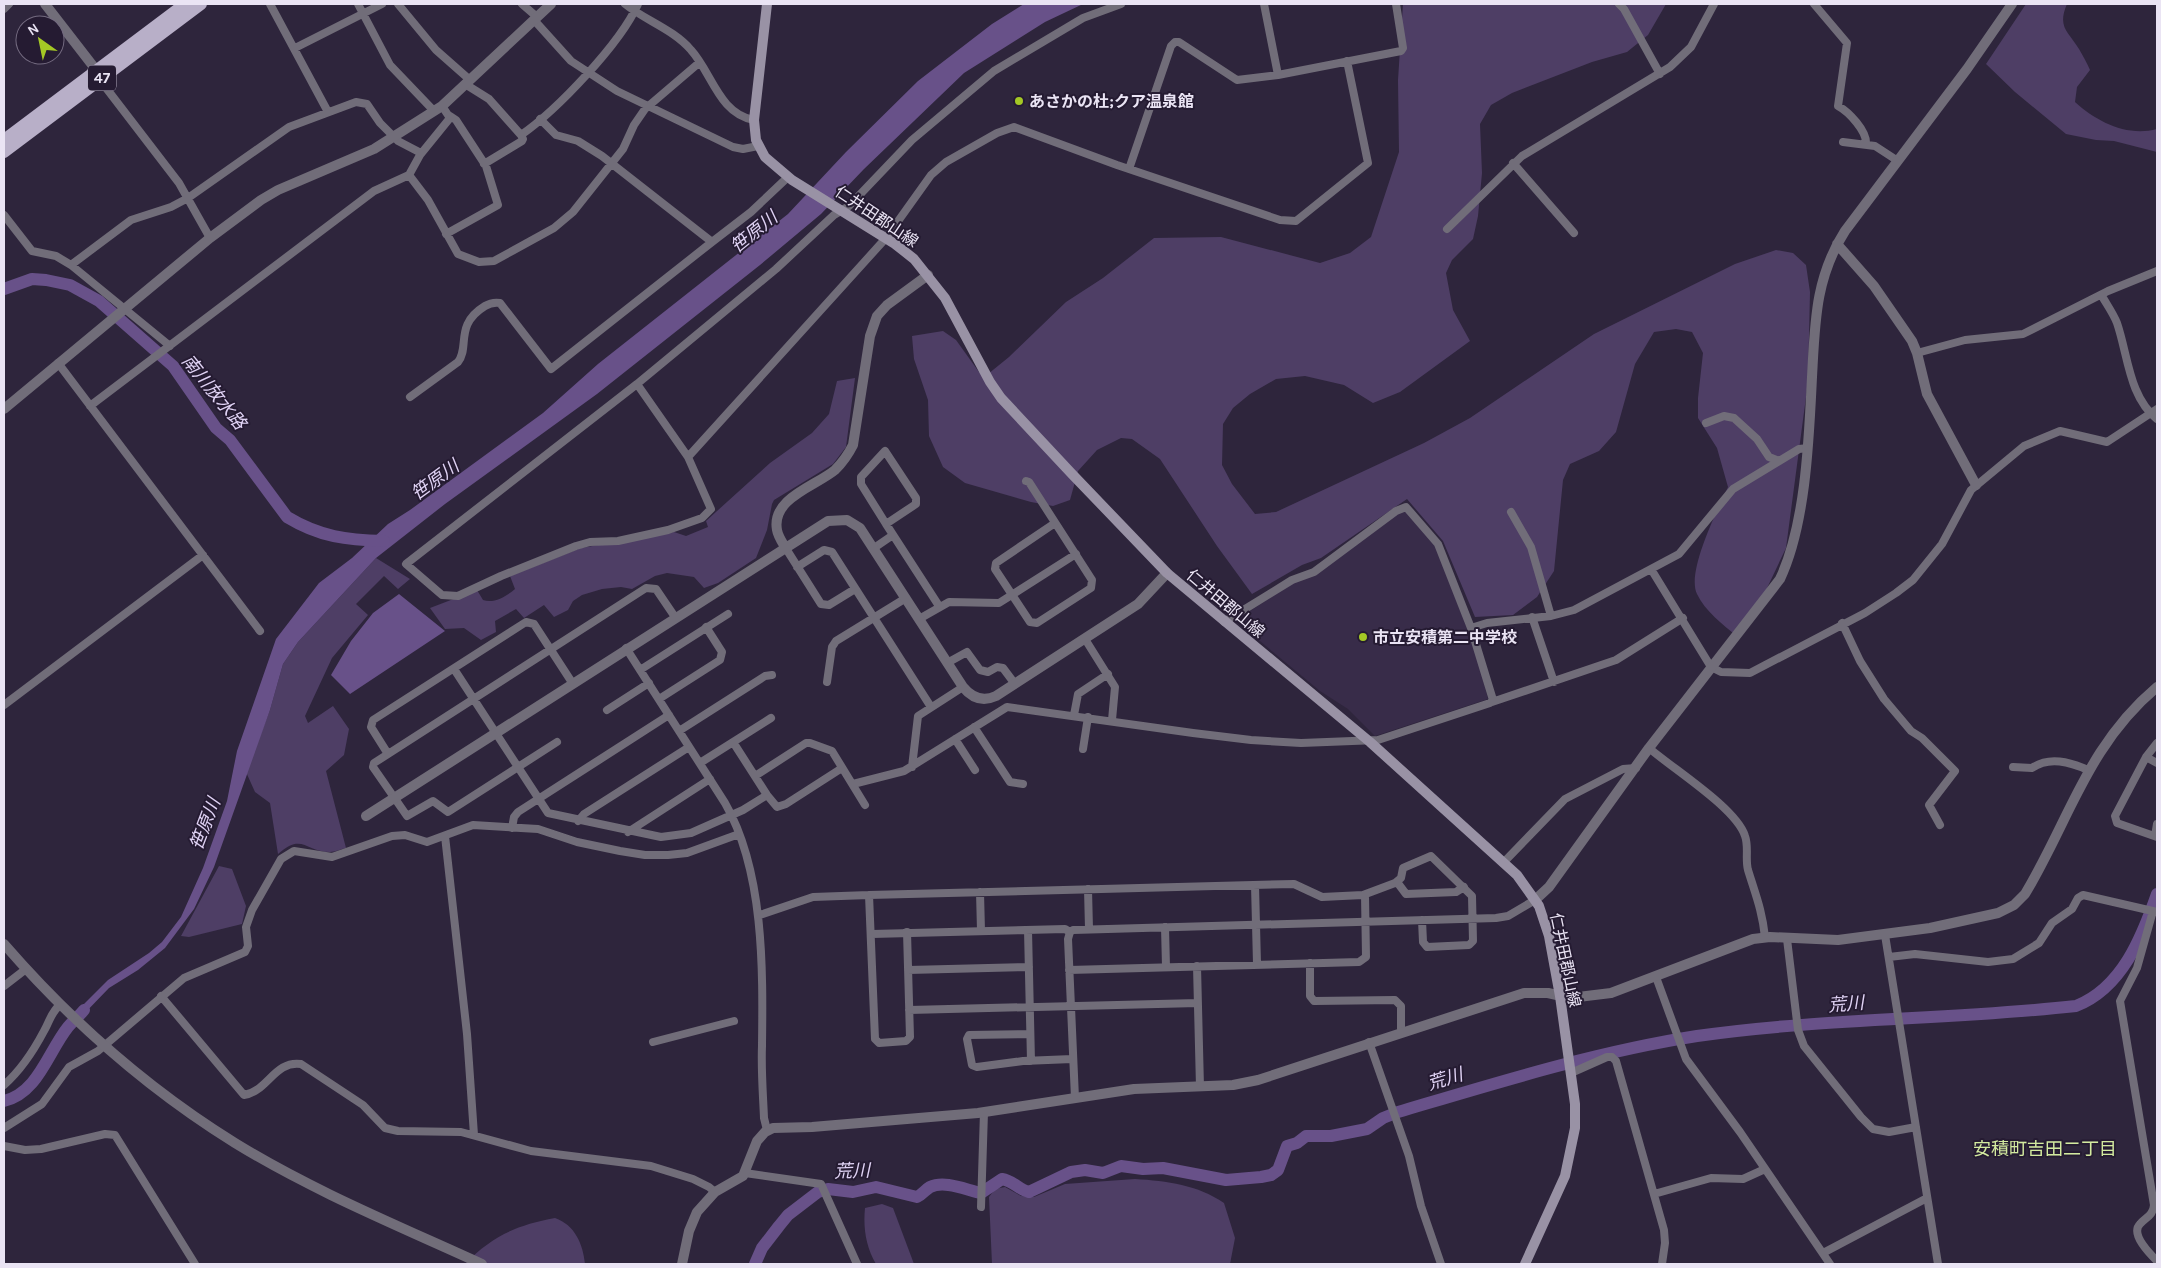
<svg xmlns="http://www.w3.org/2000/svg" width="2161" height="1268" font-family="Karla,'Noto Sans JP',sans-serif">
  <style>
    .built { fill: #382c49 }
    .green { fill: #4e3e65 }
    .water { fill: #685189 }
    .lines { fill: none; stroke-linecap: round; stroke-linejoin: round }
    .river { stroke: #685189; stroke-width: 12 }
    .minor { stroke: #716d79; stroke-width: 8 }
    .tertiary { stroke: #716d79; stroke-width: 10 }
    .secondary { stroke: #9992a5; stroke-width: 10 }
    .primary { stroke: #b8afc8; stroke-width: 12 }
    .poi-dot { fill: #a4c825; stroke: #251b32; stroke-width: 2 }
    .labels { text-anchor: middle; stroke-width: 4; stroke-linejoin: round; paint-order: stroke }
    .shield { fill: #251b32; stroke: #afa8ba; stroke-width: 1 }
    .shield-label { font-size: 15px; font-weight: bold; fill: #eae4f4 }
    .poi-label { font-size: 16px; font-weight: bold; fill: #eae4f4; stroke: #251b32; text-anchor: start }
    .street-label { font-size: 16px; fill: #eae4f4; stroke: #251b32 }
    .water-label { font-size: 18px; font-style: italic; fill: #e0d3f5; stroke: #251b32 }
    .neighbourhood-label { font-size: 18px; fill: #d3ea9f; stroke: #251b32 }
  </style>
  <rect width="100%" height="100%" fill="#2e253c"/>
  <!-- built -->
  <path class="built" d="M1402,511H1407L1436,547L1476,652L1488,699L1375,736L1348,709L1320,691L1237,622L1238,619Z"/>
  <!-- green -->
  <path class="green" d="M1403,4H1666L1648,35L1627,52L1592,62L1512,93L1491,105L1480,124L1482,173L1478,216L1473,239L1452,260L1446,273L1453,310L1470,341L1400,392L1373,403L1344,385L1305,376L1276,379L1250,394L1233,408L1223,424L1222,465L1232,484L1255,514L1276,512L1424,443L1470,418L1594,334L1735,264L1776,250L1793,253L1806,265L1810,292L1808,382L1786,548L1749,626L1737,636C1723,625 1705,611 1697,594C1686,572 1718,509 1728,487L1717,448L1698,418V398L1703,353L1692,332L1676,329L1654,332L1635,364L1616,432L1599,451L1570,464L1563,480L1554,571L1537,597L1513,615L1475,617L1443,541L1407,499L1321,558L1302,565L1252,594L1217,546L1160,459L1132,439L1121,438L1097,450L1078,471L1070,500L1053,506L1031,502L965,483L943,467L929,436L928,400L914,359L912,336L943,331L956,340L979,372L988,374L1009,357L1066,302L1103,278L1154,238L1221,237L1320,263L1350,253L1371,237L1399,152L1398,80Z
    M2026,4H2067C2057,27 2068,31 2079,49C2083,56 2087,63 2090,70L2077,87L2075,102C2097,122 2127,137 2157,129V152L2114,141L2096,140L2066,134L2015,92L1986,64Z
    M855,378L846,447L833,464L774,500L772,504L767,530L756,558L718,583L704,588L694,577L667,573L655,576L632,589L621,587L602,589L582,595L573,601L568,610L554,617L544,605L524,618L516,609L495,621L496,632L481,640L464,628L445,629L430,608L477,590L483,600C494,604 507,596 515,589L510,576L581,548L674,532L686,536L708,527L706,521L770,463L812,433L829,414L837,381Z
    M376,558L410,579L398,589L384,576L356,604L368,615L332,658L305,716L308,723L333,706L349,729L344,755L326,771L346,848C341,849 335,852 330,852C306,852 302,832 278,854L270,803L255,792L246,772L270,710L283,664L298,642Z
    M219,866L232,869L246,906L242,924L189,937L181,936Z
    M1135,1179C1167,1181 1198,1185 1224,1203L1235,1238L1230,1264H992L989,1197L995,1189L1005,1187L1021,1196L1034,1197L1065,1184Z
    M882,1204L893,1208L914,1264H876C866,1247 863,1228 865,1208Z
    M555,1218C575,1225 583,1244 585,1264H465C492,1236 517,1225 555,1218Z"/>
  <!-- water -->
  <path class="water" d="M1024,4H1083L1045,22L964,73L864,169L821,214L760,265L597,394L445,504L376,558L298,642L283,664L270,710L214,867L194,909L165,948L138,970L109,988L80,1018L75,1013L108,980L149,953L162,942L181,917L203,868L227,801L237,751L276,639L319,583L352,558L388,524L410,510L543,413L598,364L788,214L846,152L918,81L992,24Z
    M399,594L445,631L350,694L331,675L351,641L373,613Z"/>
  <g class="lines">
    <!-- river -->
    <path class="river" d="M4,289L32,279L46,280L70,285L99,301L173,366L216,428L230,440L287,517C320,537 347,540 384,541
      M4,1101C38,1093 48,1052 68,1027C73,1021 79,1016 84,1010
      M755,1264L762,1248L779,1226L788,1215L818,1192L828,1189L853,1192L876,1187L917,1197C923,1194 925,1190 930,1187C945,1180 966,1190 981,1193L1002,1179C1014,1181 1019,1190 1029,1192L1071,1172L1085,1170L1103,1173L1121,1166L1143,1169L1163,1168L1226,1180L1261,1177L1271,1175L1278,1170L1287,1146L1297,1143L1306,1136H1331L1367,1129L1383,1118L1398,1112C1496,1083 1595,1052 1697,1036C1823,1018 1950,1020 2076,1006C2122,988 2142,937 2157,894"/>
    <!-- minor -->
    <path class="minor" d="M270,4L328,112
      M358,4L390,65L434,111
      M398,4L436,50L470,80
      M522,4L537,17
      M625,4C646,21 673,29 691,50C712,73 719,114 754,120
      M1264,4L1278,75
      M1619,4L1624,9L1660,74
      M1814,4L1847,43L1838,106C1849,112 1867,131 1866,144
      M4,9L9,4
      M534,20L571,61L617,91L733,147L743,149L758,146
      M295,48L382,4
      M100,80L179,183L210,238
      M465,84L489,99L521,135
      M540,119L556,135L578,141L602,156L712,242L751,212L788,177
      M1843,142L1875,146L1898,161
      M1513,163L1574,233
      M484,164L522,141L523,139L521,135C557,110 620,44 638,4
      M1129,169L1171,46L1175,42H1179L1237,80L1278,75L1401,51L1403,48L1396,4
      M409,175L428,200L458,254L479,262L494,261L554,228L573,212L623,149L634,125L645,109L700,62
      M4,215L32,251L56,256L71,265L170,346
      M1447,229L1522,156L1670,67L1691,47L1714,4
      M446,234L498,205L486,166L456,120L450,116
      M71,265L131,220L171,207L188,198L289,127L356,102L367,104L380,123L398,141L421,153
      M2102,296C2107,305 2113,313 2117,323C2128,355 2129,397 2157,419
      M1917,353L1965,340L2023,334L2108,291L2157,271
      M58,363L260,631
      M637,384L688,457L711,509L702,518L668,530L618,541L590,542L576,546L501,576L458,596L442,595L406,564L637,384L776,269L834,215L849,206L912,140L994,71L1083,18L1121,4
      M410,397L458,362C470,347 454,325 485,306C490,303 494,302 500,303L551,369L712,242
      M90,406L374,191L409,175L420,155L450,118L442,106
      M1706,423L1724,416L1734,418L1757,439L1769,457L1779,461
      M688,457L886,238L931,175L946,162L997,133L1014,127L1117,165L1280,220L1296,221L1368,163L1347,61
      M1026,481L1029,482L1092,580L1091,588L1037,623L1030,622L995,569L996,563L1055,523
      M1511,512L1531,547L1551,616
      M886,524L861,484V477L885,451L916,498V504L886,524L939,606
      M785,547L821,604L829,605L855,589
      M874,548L893,535
      M797,567L824,550L832,552L931,707
      M1651,569L1711,667L1721,672L1750,673L1865,613L1896,593L1913,580L1942,544L1971,490L2024,446L2060,431L2107,442L2157,409
      M1532,617L1554,682
      M919,619L949,602L999,603L1076,554
      M1842,623L1860,661L1884,699L1911,731L1922,738L1955,771L1929,805L1940,825
      M1471,628L1487,623L1551,616L1574,610L1679,554L1733,489L1799,449L1808,448
      M1085,639L1115,687L1112,720
      M626,648L725,803C764,871 763,968 762,1046C761,1070 763,1094 764,1118L767,1130
      M947,663L967,652L980,670L988,672L997,667L1003,668L1015,684
      M454,669L548,813L661,837L691,833L743,810L767,795
      M640,670L728,614
      M827,682L832,647L836,641L906,598
      M659,699L720,660L722,652L706,627
      M1492,702L1616,660L1683,618
      M4,705L203,555
      M607,710L649,683
      M1074,715L1078,694L1108,674
      M974,727L1010,782L1023,784
      M679,731L765,676L772,675
      M955,739L975,770
      M557,742L448,812L433,801L407,816L373,767L374,763L646,588L656,589L675,617
      M733,742L767,795L777,807L786,804L842,768
      M2157,743L2146,757L2115,816L2117,823L2157,837
      M1649,748C1673,769 1736,808 1745,836C1749,847 1745,859 1748,870C1756,896 1762,910 1765,937
      M1083,749L1088,717
      M388,754L371,727L373,720L526,622L534,624L573,684
      M2146,757L2157,763
      M700,763L771,718
      M912,767L918,716L963,687
      M2013,767L2032,768C2049,756 2070,762 2088,770
      M755,776L806,743H810L832,751L865,805
      M853,784L904,771L1007,707L1193,733L1251,740L1301,743L1378,740L1490,703L1493,700L1471,628L1438,544L1406,507L1396,511L1314,572L1292,580L1224,622
      M578,821L584,814L689,747
      M512,828L514,817L518,812L669,715
      M628,832L710,779
      M445,836L467,1034L474,1135
      M2155,836L2157,824
      M1503,863L1565,799L1623,769L1636,768
      M1397,882L1406,894L1456,892L1464,887
      M1255,885L1257,964
      M1088,889L1089,929
      M980,892L981,931
      M2153,911L2137,968L2120,1001L2154,1205C2153,1216 2146,1217 2140,1224C2130,1234 2150,1254 2157,1261
      M760,915L813,897L869,895
      M1165,927L1166,967
      M1028,930L1031,1061
      M907,932L910,1037L906,1041L879,1043L875,1039L869,895L1294,884L1322,897L1363,895L1395,883L1401,878L1403,868L1431,856L1472,896L1473,941L1469,945L1427,947L1423,942L1422,920
      M872,934L1065,929L1070,932
      M1885,935L1938,1264
      M1787,939L1798,1030L1804,1046L1861,1117L1873,1129L1889,1132L1916,1127
      M1889,957L1915,954L1988,962L2013,959L2039,943L2052,923L2072,909L2078,898L2083,895L2157,912
      M1310,963V996L1314,1001L1395,1000L1401,1006V1032
      M1197,966L1200,1087
      M908,970L1029,967
      M1069,970L1359,962L1366,957L1365,895
      M1656,977L1686,1059L1740,1132L1830,1264
      M4,986L26,969
      M161,996L244,1095C267,1092 275,1060 301,1064L363,1105L385,1128L398,1131L461,1132L531,1151L651,1166L693,1179L709,1187L715,1192
      M909,1010L1198,1003
      M1030,1034L969,1035L967,1039L972,1065L977,1067L1023,1061L1072,1059
      M653,1042L734,1021
      M1369,1042L1409,1156L1421,1206L1441,1264
      M1571,1073L1607,1057H1612L1616,1061L1664,1230L1665,1243L1662,1264
      M4,1085C20,1071 34,1050 44,1031C50,1021 51,1012 60,1005
      M1075,1098L1068,939L1070,932L1073,930L1496,918L1508,916L1535,900
      M4,1128L42,1104L69,1067L98,1051L184,978L245,952L248,946L246,927L252,910L281,859L294,851L332,857L392,836L405,835L427,842L473,825L538,829L577,842L620,851L645,855H668L687,853L739,834
      M4,1146L25,1150L41,1149L105,1134L115,1135L195,1264
      M745,1173L821,1184L857,1264
      M1654,1194L1711,1178L1743,1179L1765,1169
      M981,1207L984,1112
      M1823,1253L1927,1198"/>
    <!-- tertiary -->
    <path class="tertiary" d="M45,4L100,75
      M1837,244L1874,286L1912,341L1917,353L1927,394L1976,485
      M4,409L210,238L261,200L278,190L374,149L442,106L551,4
      M785,547C782,542 778,536 777,530C771,498 816,486 835,470C843,462 848,455 853,445L870,336L877,316L887,305L928,275
      M366,816L828,521L847,520L860,528L963,687C972,698 983,702 996,696L1138,604L1167,573
      M1535,900L1549,887L1649,748L1780,579C1806,524 1809,438 1812,377C1815,323 1815,278 1845,231L1967,69L2012,4
      M4,944C70,1020 148,1089 235,1143C313,1191 399,1226 482,1264
      M682,1264L689,1231L697,1212L715,1192L743,1176L757,1141L765,1132L773,1128L812,1127L978,1113L1134,1089L1233,1085L1258,1080L1524,993H1548L1570,998L1611,993L1753,939L1770,937L1838,940L1930,928L1998,913L2014,905L2025,894C2070,819 2087,746 2157,687"/>
    <!-- secondary -->
    <path class="secondary" d="M767,4L754,120L756,140L765,157L792,180L895,244L914,259L945,298L990,382L1001,398L1072,474L1167,573L1370,742L1517,875L1539,906L1549,936L1560,996L1575,1104V1128L1565,1176L1525,1264"/>
    <!-- primary -->
    <path class="primary" d="M4,140L185,4
      M4,152L201,4"/>
  </g>
  <!-- markers -->
  <g class="poi-dot">
    <circle cx="1019" cy="101" r="5"/>
    <circle cx="1363" cy="637" r="5"/>
  </g>
  <g class="labels">
    <!-- shield labels -->
    <rect class="shield" x="88" y="65.5" width="28" height="25" rx="4"/>
    <g class="shield-label">
      <text x="102" y="83">47</text>
    </g>
    <!-- poi labels -->
    <g class="poi-label">
      <text x="1029" y="107">あさかの杜;クア温泉館</text>
      <text x="1373" y="643">市立安積第二中学校</text>
    </g>
    <!-- street labels -->
    <g class="street-label">
      <text transform="translate(877 216) rotate(34)" y="6">仁井田郡山線</text>
      <text transform="translate(1226 603) rotate(40)" y="6">仁井田郡山線</text>
      <text transform="translate(1566 960) rotate(78)" y="6">仁井田郡山線</text>
    </g>
    <!-- water labels -->
    <g class="water-label">
      <text transform="translate(754 232) rotate(-39)" y="6">笹原川</text>
      <text transform="translate(214 392) rotate(51)" y="6">南川放水路</text>
      <text transform="translate(435 480) rotate(-36)" y="6">笹原川</text>
      <text transform="translate(205 824) rotate(-69)" y="6">笹原川</text>
      <text transform="translate(1846 1004) rotate(-5)" y="6">荒川</text>
      <text transform="translate(1445 1079) rotate(-17)" y="6">荒川</text>
      <text transform="translate(852 1171) rotate(-2)" y="6">荒川</text>
    </g>
    <!-- neighbourhood labels -->
    <g class="neighbourhood-label">
      <text x="2045" y="1155">安積町吉田二丁目</text>
    </g>
  </g>
  <!-- border -->
  <rect width="2161" height="1268" fill="none" stroke="#eae4f4" stroke-width="10"/>
  <!-- north arrow -->
  <g transform="translate(40 40) rotate(327)"><circle r="24" fill="#251b32" stroke="#746b80"/>
  <path d="M0-4L9 19L0 12L-9 19Z" fill="#a4c825"/>
  <text y="-8" font-size="14" font-weight="bold" text-anchor="middle" fill="#eae4f4">N</text>
  </g>
</svg>
